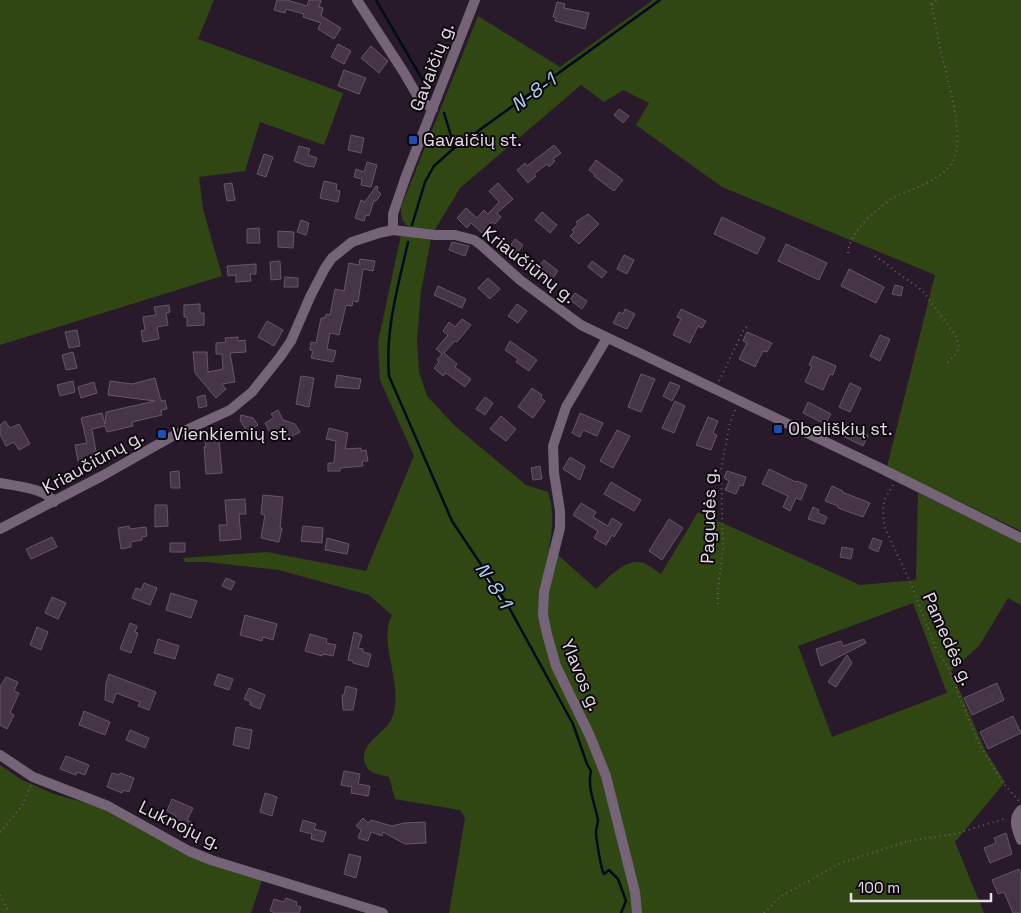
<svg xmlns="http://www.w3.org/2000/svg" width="1021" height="913" font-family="'Space Grotesk',sans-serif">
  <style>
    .green { fill: #314713; fill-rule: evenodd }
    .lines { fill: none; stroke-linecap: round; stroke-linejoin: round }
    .stream { stroke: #000c1b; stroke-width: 2.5 }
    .building { fill: #453547; stroke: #675569 }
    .path { stroke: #6a5d6c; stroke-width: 2; stroke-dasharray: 1 4; stroke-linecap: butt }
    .street { stroke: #756377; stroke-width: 10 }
    .transit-dot { fill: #1a4fb4; stroke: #0d070e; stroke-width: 2 }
    .labels { text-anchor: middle; stroke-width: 4; stroke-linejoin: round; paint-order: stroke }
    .street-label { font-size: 18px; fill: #e7dde9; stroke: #0d070e }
    .poi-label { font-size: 18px; fill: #e7dde9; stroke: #0d070e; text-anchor: start }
    .water-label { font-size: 19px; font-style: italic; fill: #acd2ef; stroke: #0d070e }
  </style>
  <rect width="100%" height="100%" fill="#291a2b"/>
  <!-- green -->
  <path class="green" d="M0,0H214L198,39L343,93L324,145L260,122L245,171L199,177L203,209L222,276L0,345Z
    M653,0H1021V531L887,467L935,275L722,187L636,125L649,103L623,90L604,102L581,85L460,188L434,231C415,228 400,231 401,207L478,16L560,67Z
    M401,235L431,239L421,291L417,340L419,372L427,396L455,426L526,485L548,492C554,510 553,529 549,547L596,589C608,579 625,557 644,563C649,565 656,571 661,574L698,512L860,585L916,580L918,493L1021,543V605L1008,598L979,646L951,671L985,750L1005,782L955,842L984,913H449L465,818L460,810L395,799L389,777C377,774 365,773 364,758C364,740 386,733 392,718C405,686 377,642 392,615L369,595L279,570L207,562H185L183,558L267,552L366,571L414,456L380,380L378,342ZM913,603L947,693L832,737L798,646Z
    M0,765L22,780L54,794L97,806L262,880L251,913H0Z"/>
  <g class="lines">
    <!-- stream -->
    <path class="stream" d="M376,0L429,91
      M444,113L452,139L453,149
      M412,225L425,182L434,166L453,149L660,0
      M408,242C398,287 385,330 389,376L452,521L506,602L573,724L587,764L591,771C587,787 595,804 598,820C598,824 596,828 596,832C596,838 601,870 604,874L609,870L618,879L626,901L621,913"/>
  </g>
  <!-- building -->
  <path class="building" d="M277,0H287L307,6L309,0H321L319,7L323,8L321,16L341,28L334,39L318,29L321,23L303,17L304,14L286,9L285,13L274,10Z
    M557,2L565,4L564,8L589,13L585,29L555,21L556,18L553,17Z
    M338,44L351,51L344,64L331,57Z
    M371,46L388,61L379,73L361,58Z
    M344,70L366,78L359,94L338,86Z
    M619,109L629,116L623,123L614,115Z
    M351,135L364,138L361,153L348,150Z
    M554,145L561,153L553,159L555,161L549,167L547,164L534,174L536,176L528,183L517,170L525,163L527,166Z
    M299,146L310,149L308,155L317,158L314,167L310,166L309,167L294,161Z
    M264,154L273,157L266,177L257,174Z
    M596,160L623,180L614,191L594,176L595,175L589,170Z
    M367,162L377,165L371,187L361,185L362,179L354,177L356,169L364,172Z
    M324,181L337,184L336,190L340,191L338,202L320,198Z
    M232,183L235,200L227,201L224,184Z
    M498,183L513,199L497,213L501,217L495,224L492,222L482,233L471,223L467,228L457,218L466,208L477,218L484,210L488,214L499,202L489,191Z
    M376,186L378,187L377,190L381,194L376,201L374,200L369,216L366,215L364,221L355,218L361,200L365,202Z
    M542,212L557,225L550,233L535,220Z
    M588,214L599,224L579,244L570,236L574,232L572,230L578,224L576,222Z
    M722,217L765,238L757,254L714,234Z
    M301,220L309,223L306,235L297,232Z
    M259,228L260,243H247V229Z
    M278,231L294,232L293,248L278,247Z
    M515,239L523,245L518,252L523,256L518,263L505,253Z
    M452,242L469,246L465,256L449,250Z
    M786,244L827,263L819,280L778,261Z
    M624,255L634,260L627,274L617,269Z
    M360,259L375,261L373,271L363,269L358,302L353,301L352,306L346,305L339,335L330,333L327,349L336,351L333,362L311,358L313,351L310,350L311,342L316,343L321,318H325L326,314L330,315L335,289L344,291L349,263L359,265Z
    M544,260L558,271L550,282L535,271Z
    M280,261L281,279L271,280L270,262Z
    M592,261L607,272L602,278L588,267Z
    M256,264V274H250L251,281L236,282V275L228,276L227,266Z
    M849,269L884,287L876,303L841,286Z
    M285,277L298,278V287H284Z
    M488,278L500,289L490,299L478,288Z
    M895,285L903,287L901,296L892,294Z
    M438,286L466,299L462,308L434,295Z
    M575,293L587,301L582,309L570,300Z
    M200,304V313H204V325L187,326V317H184V305Z
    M517,304L527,311L518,323L508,316Z
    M169,305L170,312L166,313L168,325L157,327L159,339L143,342L141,331L145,330L143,317L156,315L154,307Z
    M625,309L635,314L627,329L613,323L619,312L623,314Z
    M681,309L706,321L702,328L698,326L690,343L673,335L681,319L677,317Z
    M462,319L471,325L457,342L455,341L444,353L457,364L455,367L471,379L465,387L446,373L443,376L434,368L439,362L437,360L442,354L436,349L448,335L443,331L449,322L455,327Z
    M267,321L283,330L274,346L258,337Z
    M77,330L80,346L69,348L65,332Z
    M747,332L772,343L767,352L763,351L755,367L739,359L747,343L743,341Z
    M880,335L890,339L880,361L870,356Z
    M238,337V341L245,340L246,352L230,353L235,382L222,384L226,389L216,398L195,373L193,352H207L208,372L223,369L222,354H216V343L226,342L225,338Z
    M510,341L537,360L529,371L516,362L518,359L505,350Z
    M73,352L77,368L66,370L62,355Z
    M813,356L836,366L833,375L830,374L823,390L805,382L812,366L809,365Z
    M641,374L655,379L641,412L628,407Z
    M337,375L361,379L359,389L335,387Z
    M301,376L314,378L309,407L296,404Z
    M155,378L161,401L165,400L167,409L161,410L162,415L132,422L133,426L107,432L105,426L92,429L97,457L78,461L75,445L87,443L81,418L102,413L105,424L106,412L155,401L108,395L110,381L132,384Z
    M73,381L75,392L60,396L57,385Z
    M94,382L97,393L81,398L78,387Z
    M670,382L680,386L672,401L663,396Z
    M850,383L861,388L850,412L839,407Z
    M532,388L542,395L541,398L545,401L533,418L518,407Z
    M205,395L207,406L199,408L197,397Z
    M485,397L493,403L485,415L476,409Z
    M675,401L685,406L674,433L662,428Z
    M808,402L831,414L825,424L803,413Z
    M278,410L283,420L295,424L300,432L289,438L269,431L265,423L274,418L271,414Z
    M580,413L603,423L597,436L583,430L580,437L572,433Z
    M241,415L253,418L258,425L247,432L240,420Z
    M501,416L516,429L506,441L490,429Z
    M708,417L718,421L713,433L717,435L711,450L696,445Z
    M5,421L10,428L19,424L30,444L19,450L14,442L6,446L0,434V425Z
    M846,424L868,435L863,446L841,435Z
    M329,428L348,433L345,449L361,448V451L366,450L368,461H362L363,466L340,468V471H328V463H334L336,441L326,439Z
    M617,430L630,436L613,468L600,461Z
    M219,439L222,473L206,474L204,447H206L205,440Z
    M570,457L585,466L580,480L563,469Z
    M540,466L542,479L533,480L531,468Z
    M769,469L796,482L797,481L807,485L801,500L796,498L790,511L783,507L788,496L762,484Z
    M179,471L180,488H171L170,472Z
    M727,471L746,477L743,486L740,485L736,494L725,490L729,481L724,478Z
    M611,482L641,500L634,511L604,494Z
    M832,486L843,491L842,492L870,503L863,517L838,508V506L825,501Z
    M263,495L283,497L280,528H282L279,542L261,538L265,515L261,514Z
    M245,499L246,514H239L241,539L220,541L219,525H227L225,500Z
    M581,503L596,512L593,517L608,526L612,518L622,524L614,537L612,535L606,545L594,538L598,531L573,515Z
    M155,505H167L168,526L155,527Z
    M813,507L819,510L818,513L827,517L824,524L808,519Z
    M669,519L683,528L662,560L649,551Z
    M129,526L130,529L146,527L147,536L142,537V540L131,542V547L121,549L118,528Z
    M303,526L323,528L322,543L301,541Z
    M52,537L57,547L31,559L26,549Z
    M327,538L349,544L347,554L325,550Z
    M873,538L882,541L878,552L869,548Z
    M170,543H185V552H170Z
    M842,547L853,549L851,559L840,557Z
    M226,578L235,582L231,590L222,586Z
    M144,583L157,588L150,605L132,598L136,588L141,590Z
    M171,593L197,601L191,618L166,610Z
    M52,597L66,603L58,619L45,613Z
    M245,615L277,624L273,640L263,637L262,641L240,635Z
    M130,623L137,626L135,632L138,633L131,653L120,649Z
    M37,627L48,632L41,650L30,645Z
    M354,632L362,635L358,648L363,649V652L371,654L368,667L353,663V661L348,660Z
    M310,634L327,639L326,643L336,645L333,656L323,654L322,656L305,651Z
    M158,639L179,646L175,659L154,653Z
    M864,639L866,643L821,666L816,649L841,641L843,646Z
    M847,655L852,663L836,687L828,682Z
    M109,674L156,692L149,710L138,706L140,702L116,693L113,703L105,700L106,683Z
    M218,674L233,679L229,690L214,685Z
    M6,677L18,682L14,691L19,693L10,713L14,715L7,729L0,725V687Z
    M997,683L1004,700L972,715L964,698Z
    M346,686L357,689L353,710H343L342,695H344Z
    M249,688L265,695L260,709L250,705L251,702L244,699Z
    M84,711L110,722L105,735L79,725Z
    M1013,716L1021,733L988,749L980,732Z
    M236,727L252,730L249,749L233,745Z
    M130,730L149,738L145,748L126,740Z
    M66,756L89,765L85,775L77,772L76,775L60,769Z
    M344,771L360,774L358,784L370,786L368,796L351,793L352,787L341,785Z
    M112,773L119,775L120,773L134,778L129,792L123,790L122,793L107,787Z
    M265,793L277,797L272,816L260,812Z
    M172,799L193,808L187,820L191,822L187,831L174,825L176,822L174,821L176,816L167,811Z
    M363,818L368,823L371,820L392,826L404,823L425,822L426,843L405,844L383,832L382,836L371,832L368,841L358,838L361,830L356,826Z
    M303,820L316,824L314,829L326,832L323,842L311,839L312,834L300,831Z
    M1006,833L1012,854L990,863L984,848L996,843L994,838Z
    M349,854L361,857L356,878L344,874Z
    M1019,869L1021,874V913H1013L1004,892L998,894L992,880Z
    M286,898L297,902L296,905L301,907L299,913H275L270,911L274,899L284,902Z"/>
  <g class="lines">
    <!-- path -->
    <path class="path" d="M932,5L937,0
      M848,253C849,232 875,210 892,199C912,187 940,183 953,161C966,138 947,78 941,52C937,35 935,17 930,0
      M875,256L887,264L895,271L922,290L956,336L959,347L956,354L946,364
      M719,381L744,329L750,325
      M893,485L885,499L883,507L884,526L911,584L936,649L948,667L977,740L1003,783L1020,802
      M718,604V590L723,548L721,470L730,422L736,408
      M0,832L22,806L31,785
      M0,895L6,906L8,913
      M764,913L781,896L841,863L908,841L955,834L1007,818"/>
    <!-- street -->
    <path class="street" d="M357,0L403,71L420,100L433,109
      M393,230V214L406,176L475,0
      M607,338L566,407L553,446L554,473L560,511V528L544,592L543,615L547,634L556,666L590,736L606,776L635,892L637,913
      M0,483C15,486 46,488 54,502
      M0,529L102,476L171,437L230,410L252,392L280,357L291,341L310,297L325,268L332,258L352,242L379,233L393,230L435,235H455L474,240L481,245L520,280L581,325L876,466L1021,538
      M0,755L33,777L108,806L189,851L211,860L383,913
      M1021,810C1012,819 1017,830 1021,840"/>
  </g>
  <!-- markers -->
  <g class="transit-dot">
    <rect x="408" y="135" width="10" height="10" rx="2.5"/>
    <rect x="773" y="424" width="10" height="10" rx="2.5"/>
    <rect x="157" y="429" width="10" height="10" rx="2.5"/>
  </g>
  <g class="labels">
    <!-- street labels -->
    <g class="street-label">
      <text transform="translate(432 67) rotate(-69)" y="6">Gavaičių g.</text>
      <text transform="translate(529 265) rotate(38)" y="6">Kriaučiūnų g.</text>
      <text transform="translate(93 462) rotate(-29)" y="6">Kriaučiūnų g.</text>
      <text transform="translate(709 516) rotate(-88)" y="6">Pagudės g.</text>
      <text transform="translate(948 639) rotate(66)" y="6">Pamedės g.</text>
      <text transform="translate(581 675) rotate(67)" y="6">Ylavos g.</text>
      <text transform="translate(180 825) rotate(26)" y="6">Luknojų g.</text>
    </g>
    <!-- poi labels -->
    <g class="poi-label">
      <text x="423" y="146">Gavaičių st.</text>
      <text x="788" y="435">Obeliškių st.</text>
      <text x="172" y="440">Vienkiemių st.</text>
    </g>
    <!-- water labels -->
    <g class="water-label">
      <text transform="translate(533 92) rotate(-36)" y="7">N-8-1</text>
      <text transform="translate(494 585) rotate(57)" y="7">N-8-1</text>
    </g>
  </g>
  <!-- scale -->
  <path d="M851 893v8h140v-8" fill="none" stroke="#e7dde9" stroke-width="2.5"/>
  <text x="858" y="893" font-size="15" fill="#e7dde9" stroke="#0d070e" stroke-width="4" paint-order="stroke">100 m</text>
</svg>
